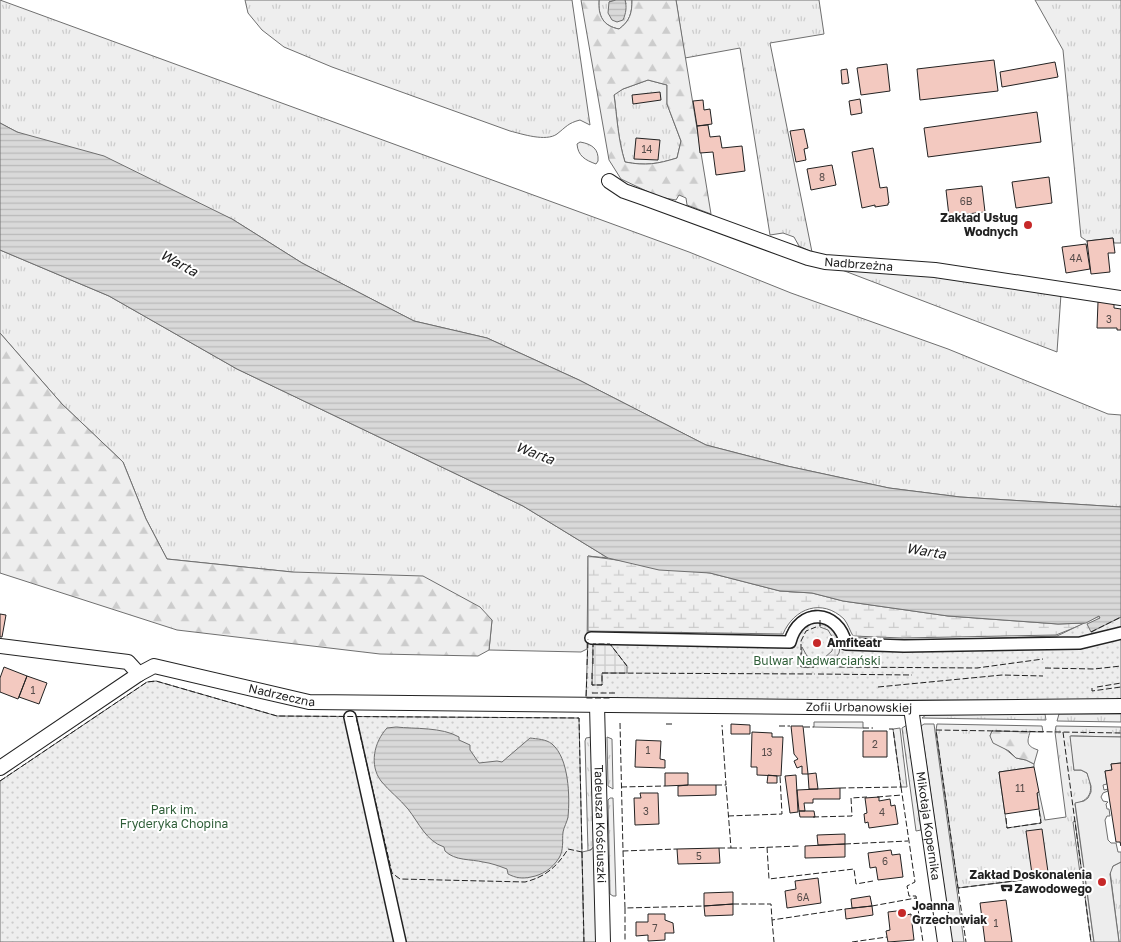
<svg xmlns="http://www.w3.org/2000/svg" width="1121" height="942" font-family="'Golos Text',sans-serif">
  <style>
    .grass { fill: url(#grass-tufts); stroke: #6f6f6f }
    .forest { fill: url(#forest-firs); stroke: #6f6f6f; fill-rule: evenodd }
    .wetland { fill: url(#wetland-marsh); stroke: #6f6f6f }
    .park { fill: url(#park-dots); stroke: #6f6f6f }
    .parking { fill: #ededed; stroke: #6f6f6f }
    .plaza { fill: url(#plaza-grid); stroke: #6f6f6f }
    .water { fill: url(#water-rules); stroke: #6f6f6f }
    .building { fill: #f3c9c0; stroke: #222 }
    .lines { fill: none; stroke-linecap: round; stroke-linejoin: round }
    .pedestrian-casing { stroke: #222; stroke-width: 14 }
    .minor-casing { stroke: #222; stroke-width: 16 }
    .pedestrian { stroke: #fff; stroke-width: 11 }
    .minor { stroke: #fff; stroke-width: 14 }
    .fence { stroke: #222; stroke-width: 1; stroke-dasharray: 6 2.5; stroke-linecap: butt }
    .wall { stroke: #222; stroke-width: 2.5 }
    .poi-dot { fill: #c62828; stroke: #fff; stroke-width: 2 }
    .labels { text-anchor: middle; stroke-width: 4; stroke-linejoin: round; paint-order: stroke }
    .number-label { font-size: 10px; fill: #564c4a }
    .poi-label { font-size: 12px; font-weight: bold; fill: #222; stroke: #fff; text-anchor: end }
    .street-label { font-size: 12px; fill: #222; stroke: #fff }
    .park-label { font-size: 12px; fill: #2f5e38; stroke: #fff }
    .water-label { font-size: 14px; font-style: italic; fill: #222; stroke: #fff }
  </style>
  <defs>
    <pattern id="grass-tufts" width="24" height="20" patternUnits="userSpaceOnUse" patternTransform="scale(1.25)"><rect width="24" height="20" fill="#eee"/><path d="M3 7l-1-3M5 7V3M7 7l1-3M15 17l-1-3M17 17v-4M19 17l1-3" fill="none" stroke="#ccc"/></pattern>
    <pattern id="forest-firs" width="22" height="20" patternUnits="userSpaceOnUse" patternTransform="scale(1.25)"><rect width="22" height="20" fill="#eee"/><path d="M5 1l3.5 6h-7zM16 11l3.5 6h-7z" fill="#ccc"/></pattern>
    <pattern id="wetland-marsh" width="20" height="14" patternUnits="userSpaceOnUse" patternTransform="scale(1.25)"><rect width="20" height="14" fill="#eee"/><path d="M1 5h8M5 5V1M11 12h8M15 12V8" fill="none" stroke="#ccc"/></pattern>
    <pattern id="park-dots" width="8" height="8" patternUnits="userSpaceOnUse" patternTransform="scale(1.25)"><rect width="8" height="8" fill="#eee"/><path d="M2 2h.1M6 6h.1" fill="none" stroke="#ccc" stroke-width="1.8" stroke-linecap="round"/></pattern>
    <pattern id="plaza-grid" width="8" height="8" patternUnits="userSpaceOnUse" patternTransform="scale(1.25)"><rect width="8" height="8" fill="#ededed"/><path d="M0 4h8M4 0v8" fill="none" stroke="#cbcbcb"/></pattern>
    <pattern id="water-rules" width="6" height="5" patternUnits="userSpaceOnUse" patternTransform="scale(1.25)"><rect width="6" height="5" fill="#d9d9d9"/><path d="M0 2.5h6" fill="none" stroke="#bababa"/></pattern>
  </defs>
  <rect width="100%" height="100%" fill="#fff"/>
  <!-- grass -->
  <path class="grass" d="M0,0L689,252L791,293L948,349L1108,414L1121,415V507L960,497L889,488L787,466L706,445L579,380L487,338L414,321L302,263L232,219L17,132L0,123Z
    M245,0H572L590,125L580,120C568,123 566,127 557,134C546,142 522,134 510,131L332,67L284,47L262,30L248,13Z
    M599,0H616L609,2L626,4L625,0H632C632,13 630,21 619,29C603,26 598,16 599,0Z
    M676,0H819L824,34L770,43L812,252L799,246L794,237L783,233L770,235L740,48L685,58Z
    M1035,0H1121V243H1114L1113,238L1087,241L1081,237L1063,50Z
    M648,80L667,85V104L681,141L677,158C657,164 646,166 625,162C618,140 617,117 614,94L623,89Z
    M580,142C592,144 599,149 598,161L596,164C585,160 578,156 577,144Z
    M0,250L109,296L237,369L523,506L608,558L588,556L587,649L581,652L489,650L492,620L292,572L167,559L146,519L123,462L62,404L0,333Z
    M842,270L931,275L1061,294L1057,352Z
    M1045,714L1046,720L922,718L926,715Z
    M1059,714H1121V722L1057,721Z
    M814,722H863V728L814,727Z
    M937,724L1042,726L1043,732L992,731L990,736L1016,758L1026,760L1034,764V767L999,772L1007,828L1041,823L1037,793L1039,792L1045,820L1066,817L1055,732L1056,726L1121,727V737L1071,736L1074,770H1081L1087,773C1093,789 1093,799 1075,804L1094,942H1091L1075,821L1073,822L1080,873L958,888L936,730Z
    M907,725L921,830L916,831L902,728Z
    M900,728L907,787H901L893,729Z
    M592,737L594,846L593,848L588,851L585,741L586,738Z
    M607,737L612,739L613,789L608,786Z
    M610,798H613L616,896H613L610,894L608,800Z
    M1121,862V942H1119L1110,871L1113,866Z"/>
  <!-- forest -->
  <path class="forest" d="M581,0H599C598,16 603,26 619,29C630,21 632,13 632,0H676L711,214L687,205L686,198L679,195L676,200L659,197L621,179L609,160ZM648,80L667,85V104L681,141L677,158C657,164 646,166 625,162C618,140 617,117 614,95L623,89Z
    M0,333L62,404L123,462L146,519L167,559L292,572L423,576L480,607L492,620L489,650L478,656L380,654L177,630L0,573Z
    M992,731L1030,732C1027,742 1026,746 1038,750L1034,764L1026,760L1016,758L1009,751L993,743L990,736Z"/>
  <!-- wetland -->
  <path class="wetland" d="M588,556L710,573L780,591L812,593L843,601L948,616L1058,624L1086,623L1056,635L902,638L853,636C850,631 848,624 844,619C822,598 794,608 783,634L588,631Z"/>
  <!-- park -->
  <path class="park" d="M815,610C835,613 843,620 850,639L904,641L1057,636L1099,616L1100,617L1091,631L1121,617V700H843L586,698L588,634L785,637C790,621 799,614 815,610Z
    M156,681L277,716L579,718L584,942H0V781L147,682Z"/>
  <!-- parking -->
  <path class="parking" d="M924,724H934L964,942H952L921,726Z
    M1070,736L1121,737V763L1111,764L1112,770L1105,771L1107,784L1103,785L1104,790L1108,789V791L1103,793L1101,797L1103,801L1108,802L1106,804L1107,809H1109L1110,816H1107L1105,820L1108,840L1111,843H1116L1118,852H1121V862L1113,866L1110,874L1119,942H1094L1075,803L1084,801L1088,798L1091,792V786L1087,773L1081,770H1074Z
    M594,846L597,942H584L582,852L591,850Z"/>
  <!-- plaza -->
  <path class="plaza" d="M820,620L829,623L841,642L839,653L833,662L829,659L826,661L815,663L814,667H801L802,647L807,656L815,660L824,658L832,651L834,640L828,630L820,627Z
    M593,644H610L627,666V673H602V685H592Z"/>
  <!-- water -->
  <path class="water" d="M616,0H625C627,7 626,13 623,20L617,22L612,20L608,13L609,2Z
    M0,123L17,132L104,156L232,219L302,263L414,321L487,338L579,380L706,445L787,466L889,488L960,497L1121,507V617L1091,632L1087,624L1100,618L1099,616L1086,623L1058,624L948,616L843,601L812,593L780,591L710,573L659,570L608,558L523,506L237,369L109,296L0,250Z
    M396,727C415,729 442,727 459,737V740L470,745V750L479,763L497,761L502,762L530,738C537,739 546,739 552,744C569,758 570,797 568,817C567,822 564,827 563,832C562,841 564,850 559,858C552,869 542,875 531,877C522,879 516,878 508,874L507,869C499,866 491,863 483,862C471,859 455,861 445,851L444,847C426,841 419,823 408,809C400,799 389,791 381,781C369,765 374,742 387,728Z"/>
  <!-- building -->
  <path class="building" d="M994,60L998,91L920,100L917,69Z
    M1055,62L1058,77L1002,87L1000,72Z
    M887,64L890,91L861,95L857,68Z
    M847,69L849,83L842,84L841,70Z
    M660,92L661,100L633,104L632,95Z
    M860,99L862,113L851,115L849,101Z
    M703,100L704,110L710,109L712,124L697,126L693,101Z
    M1037,112L1041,142L928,157L924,128Z
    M708,125L710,137L720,136L722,148L742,146L745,171L716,175L713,152L700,153L697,126Z
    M804,129L808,148L804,149L806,160L796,162L790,131Z
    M636,138L660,140L658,160L634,159Z
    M873,148L880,188L887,187L889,203H888V205L875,207V205L862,208L852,152Z
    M832,165L836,185L811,190L807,169Z
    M1049,177L1052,203L1016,208L1012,182Z
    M982,186L985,212L949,216L946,190Z
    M1113,238L1115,253H1108L1110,272L1091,274L1087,241Z
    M1086,244L1090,269L1066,273L1062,247Z
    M1098,302H1114V308L1121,309V330H1117V328H1097Z
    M0,614L6,615L2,637H0Z
    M4,667L27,676L18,699L0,692V678Z
    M27,676L47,683L39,704L19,697Z
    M731,724L750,725V734H731Z
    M791,726H803L808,774H802V766L797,768L794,761L798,759L794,754Z
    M863,731H887V757H863Z
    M752,732L772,733V737H783L781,776L757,775V767H751Z
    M636,740L661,741L660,759L665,760V768L635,767Z
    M1121,763V846L1120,842H1116L1105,771L1112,770L1111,764Z
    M1034,767L1039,792L1037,793L1039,809L1005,814L999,772Z
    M665,773H688V785L665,786Z
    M816,773L818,789H809L808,774Z
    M768,775L777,776V783H767Z
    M796,775L798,812L790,813L785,776Z
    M688,785H716V795L678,796V786Z
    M840,788V799H813V803H804L805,811H799L797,790Z
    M640,793H658L659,824L635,825L634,798H641Z
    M879,797V801L890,799L891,806L895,805L898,824L869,828L868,822L865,823L864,814L867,813L865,798Z
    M799,811H814L815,817H800Z
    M1042,829L1048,872L1032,874L1026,831Z
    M845,834V844L818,845L817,835Z
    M845,844V857L805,858V846Z
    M719,848L720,863L678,864L677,849Z
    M891,850L892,855L900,854L903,877L878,880L876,867L870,868L868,853Z
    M818,878L821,903L787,908L785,891L796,889L795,881Z
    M733,892V904L704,906V893Z
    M870,896L872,906L852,908L851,899Z
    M1006,900L1012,942H985L980,903Z
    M733,904V915L705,916L704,906Z
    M872,906L873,915L846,919L845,909Z
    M905,910L906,915L911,914L914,940L888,942L886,931L890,930L888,912Z
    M648,914H665V920L673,923L674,933H665V940L648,941V935L636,936V922H648Z"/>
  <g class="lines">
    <!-- pedestrian casing -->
    <g class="pedestrian-casing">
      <path id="pedestrian" d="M591,638L790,642C799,607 838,609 846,644L904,646L1080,643L1121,633
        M350,717L400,942"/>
    </g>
    <!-- minor casing -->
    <g class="minor-casing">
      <g id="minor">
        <path id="s1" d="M609,181L624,191L644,198L808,258L825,262L935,270L1121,298"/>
        <path d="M0,646L128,662L139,674"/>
        <path id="s2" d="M597,705L603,942"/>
        <path id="s3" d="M911,708L945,942"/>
        <path id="s4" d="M0,768L139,674L154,666L309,702L911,708L1121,706"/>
      </g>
    </g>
    <!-- pedestrian -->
    <use href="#pedestrian" class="pedestrian"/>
    <!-- minor -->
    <use href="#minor" class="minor"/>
    <!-- fence -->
    <path class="fence" d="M820,620V627
      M1091,632L1121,617
      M814,663V667H801V641L806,631L816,627
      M818,663L829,658L838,667L977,668L1043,659
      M593,664V644H610L627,666
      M587,665L588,639
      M1045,668L1094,669L1121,666
      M587,673L586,698H610
      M592,673V685H602V673L815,674
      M818,674L912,675
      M878,687L1002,675L1043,676
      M1097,687L1121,683
      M1092,688V691L1121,687
      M592,693H616
      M620,723L623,851L677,849
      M666,724H673
      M779,726H790
      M804,727H814
      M863,728H873
      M1063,732L1091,942
      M0,781L147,682L156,681L277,716L579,718L582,852L568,849C557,867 545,877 525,882L400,879L392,873L356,717
      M716,785H726L722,725
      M621,787L665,786
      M901,787L915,882L907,886L909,896H916L923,942
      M840,788L901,787L893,729H889
      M877,797L902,795
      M728,816L782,814L780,776
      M813,817L852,816L851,798L867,797
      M1006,818L1007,828L1041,823L1039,809
      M845,844L908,841
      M767,847L769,879L854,869L856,884L873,881
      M719,848H731L726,785
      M731,848H742
      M750,848L799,846
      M623,851L625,908L704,906
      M582,852L584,942
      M1078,873L958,888L936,730L1121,733
      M958,888L966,942
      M733,904H771L772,920L845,909
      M872,906L916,898
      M625,908V942
      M772,920L774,942
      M852,942L887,937"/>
    <!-- wall -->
    <path class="wall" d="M1005,890H1003L1002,886H1011V890H1009"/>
  </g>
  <!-- markers -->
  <g class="poi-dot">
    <circle cx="1028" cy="225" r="5"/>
    <circle cx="817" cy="643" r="5"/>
    <circle cx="1102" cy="882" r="5"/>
    <circle cx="902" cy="913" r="5"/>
  </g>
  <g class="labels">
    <!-- number labels -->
    <g class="number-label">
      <text x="647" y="153">14</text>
      <text x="822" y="181">8</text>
      <text x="966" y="205">6B</text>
      <text x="1076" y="262">4A</text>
      <text x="1109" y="323">3</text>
      <text x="33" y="694">1</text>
      <text x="875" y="748">2</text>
      <text x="648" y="754">1</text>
      <text x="767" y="756">13</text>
      <text x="1020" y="792">11</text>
      <text x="646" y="815">3</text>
      <text x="882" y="816">4</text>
      <text x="699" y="860">5</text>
      <text x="885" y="865">6</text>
      <text x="803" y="901">6A</text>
      <text x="996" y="927">1</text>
      <text x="655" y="932">7</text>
    </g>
    <!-- poi labels -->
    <g class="poi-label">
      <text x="1018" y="222">Zakład Usług<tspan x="1018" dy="14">Wodnych</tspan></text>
      <text x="827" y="647" text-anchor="start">Amfiteatr</text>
      <text x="1092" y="879">Zakład Doskonalenia<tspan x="1092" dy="14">Zawodowego</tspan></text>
      <text x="912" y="910" text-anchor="start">Joanna<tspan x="912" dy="14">Grzechowiak</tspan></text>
    </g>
    <!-- street labels -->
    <g class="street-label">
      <text dy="4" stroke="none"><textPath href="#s1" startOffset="265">Nadbrzeżna</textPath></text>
      <text dy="4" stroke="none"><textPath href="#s4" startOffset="316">Nadrzeczna</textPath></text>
      <text dy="4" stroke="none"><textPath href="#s4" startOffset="894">Zofii Urbanowskiej</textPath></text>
      <text dy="4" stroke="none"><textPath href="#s2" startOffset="119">Tadeusza Kościuszki</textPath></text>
      <text dy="4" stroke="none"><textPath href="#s3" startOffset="119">Mikołaja Kopernika</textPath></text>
    </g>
    <!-- park labels -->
    <g class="park-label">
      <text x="817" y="665">Bulwar Nadwarciański</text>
      <text x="174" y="814">Park im.<tspan x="174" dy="14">Fryderyka Chopina</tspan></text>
    </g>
    <!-- water labels -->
    <g class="water-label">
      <text transform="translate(179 263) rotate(29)" y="5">Warta</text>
      <text transform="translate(535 453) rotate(21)" y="5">Warta</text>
      <text transform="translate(926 551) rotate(9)" y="5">Warta</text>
    </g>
  </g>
</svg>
